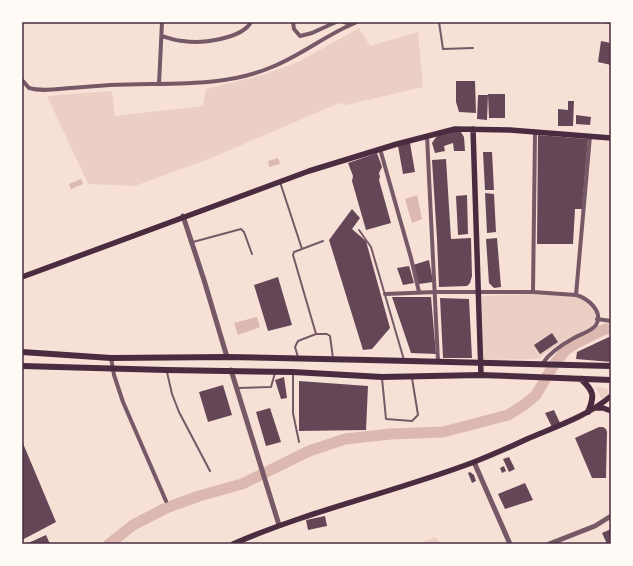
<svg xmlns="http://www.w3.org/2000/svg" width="633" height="566" font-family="'Archivo Narrow',sans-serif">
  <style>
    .green { fill: #ebcfc5 }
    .water { fill: #dcb8b0 }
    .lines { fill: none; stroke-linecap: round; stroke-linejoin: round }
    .river { stroke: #dcb8b0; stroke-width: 11 }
    .building { fill: #644757 }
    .service { stroke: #755966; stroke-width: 2 }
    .minor { stroke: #755966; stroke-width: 4 }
    .tertiary { stroke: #755966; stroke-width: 5 }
    .secondary { stroke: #4a2c40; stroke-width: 5.5 }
    .primary { stroke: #4a2c40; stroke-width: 6 }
    .neatline { fill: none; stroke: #4a2c40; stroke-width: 1.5 }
  </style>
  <rect width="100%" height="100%" fill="#f7e1d7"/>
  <!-- green -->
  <path class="green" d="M359,28L370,46L418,32L423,87L346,105L339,103L214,157L135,186L88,184L47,96L112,91L115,116L203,106L206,89L266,74L300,61Z
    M531,294L576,296L591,304L595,311L596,320L592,327L566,340L537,359L483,360L482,296Z
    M595,386L607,389L609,393L602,400Z
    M435,537L442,544H420Z"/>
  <!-- water -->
  <path class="water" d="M278,158L280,164L269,167L268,161Z
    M81,179L83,184L71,189L69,184Z
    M417,195L422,219L412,223L405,199Z
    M257,317L260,327L238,335L234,323Z"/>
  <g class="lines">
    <!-- river -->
    <path class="river" d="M109,544L133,525L166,508L199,496L242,484L309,451L345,439L391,434L443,432L508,415L524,405L536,395L555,363L566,350L576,343L605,329H611"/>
  </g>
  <!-- building -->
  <path class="building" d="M601,41L611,43V65L598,62Z
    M456,81H475L476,113L459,112L456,102Z
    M488,94H505V118H489Z
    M478,95H488L487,120L477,119Z
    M568,101H574L573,126H558V109L568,110Z
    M576,115L591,117L590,125L576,124Z
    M459,129L464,137L465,151H454L453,143L444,146L445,151L435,153L432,143L434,140L438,135Z
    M538,135L588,139L582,209H575L573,244H537Z
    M410,143L415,172L403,174L398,146Z
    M483,152H492L494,190H485Z
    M377,153L382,167L379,173L380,177L379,180L391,223L366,230L352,181L353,176L348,163Z
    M446,159L451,239L471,238L472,276L470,283L467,286L439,287L437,239L432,160Z
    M485,193L494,194L496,232L487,233Z
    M467,195L468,234L458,235L456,196Z
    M352,209L360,218L352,229L366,241L390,328L372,349L363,350L329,240Z
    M497,238L501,287L494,288L489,283L486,239Z
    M429,260L433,282L419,284L413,265Z
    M409,266L414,283L403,285L397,268Z
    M278,277L292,325L268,331L254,285Z
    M392,297H431L436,354L411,353Z
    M440,298L469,299L472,358H443Z
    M552,333L558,342L540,354L534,345Z
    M611,336V362L576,359L577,352Z
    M284,377L287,398L281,399L275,380Z
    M299,381L368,386L366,430L299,431Z
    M223,385L232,415L208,422L199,392Z
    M270,408L281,442L266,446L256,412Z
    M554,410L560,423L552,427L545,413Z
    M599,427H603L606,429L607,432L606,478H592L575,438Z
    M22,441L56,522L22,540Z
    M509,457L515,469L509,472L503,459Z
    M504,466L506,471L502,473L500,468Z
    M470,472L474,475L476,481L472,483L468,473Z
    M525,483L533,500L505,509L498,494Z
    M325,516L327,526L308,530L306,520Z
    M611,529V542L607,544L602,533Z
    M46,535L50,544H26Z"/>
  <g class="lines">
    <!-- service -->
    <path class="service" d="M439,22L443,49L473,48
      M280,182L302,249
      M359,230L371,247L404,360
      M193,242L241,229L244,232L252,254
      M317,334H327L330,336L333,358
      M298,357L295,347L298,341L316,334L293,255L294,252L323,241
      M167,372L172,394L179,412L210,471
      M293,373V413L299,442
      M382,378L386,419L412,421L418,415L412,378
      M238,388L271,387L275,373"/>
    <!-- minor -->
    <path class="minor" d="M293,22L294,29L300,36L312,33L336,22
      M344,22L351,24
      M608,22H611
      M162,36C169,38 176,41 183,41C201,44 242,39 251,22
      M22,80L29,88C42,92 57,89 71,88C84,87 97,86 110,85C164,82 220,89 272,67C302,55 327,34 357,22
      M159,84L162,22
      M427,136L438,361
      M380,149L411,258L419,292
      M533,292L535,133
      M385,294L435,292H533L576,295
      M597,319L611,321
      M111,358L114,375L123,402L166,501
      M543,363C550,352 563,344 574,338C581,334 592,331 596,325C604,311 587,298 576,295L590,136"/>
    <!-- tertiary -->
    <path class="tertiary" d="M183,216L204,280L227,357
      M231,370L279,525
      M474,462L510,544
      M549,544L595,526L611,516"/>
    <!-- secondary -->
    <path class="secondary" d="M473,129L481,375
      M22,277L309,171L397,144L455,129L510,130L611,138
      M595,408H603L611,411
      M233,544C311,510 395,492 474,462C492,455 510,447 527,439C555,427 588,416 611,396"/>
    <!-- primary -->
    <path class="primary" d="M22,352L111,358L227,357L368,360L611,366
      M22,366L166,370L293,372L382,377L481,375L611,380
      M581,379C594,391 595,396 588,412"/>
  </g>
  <!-- border -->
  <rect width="633" height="566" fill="none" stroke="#fffaf5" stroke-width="46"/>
  <rect x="23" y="23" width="587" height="520" class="neatline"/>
</svg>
